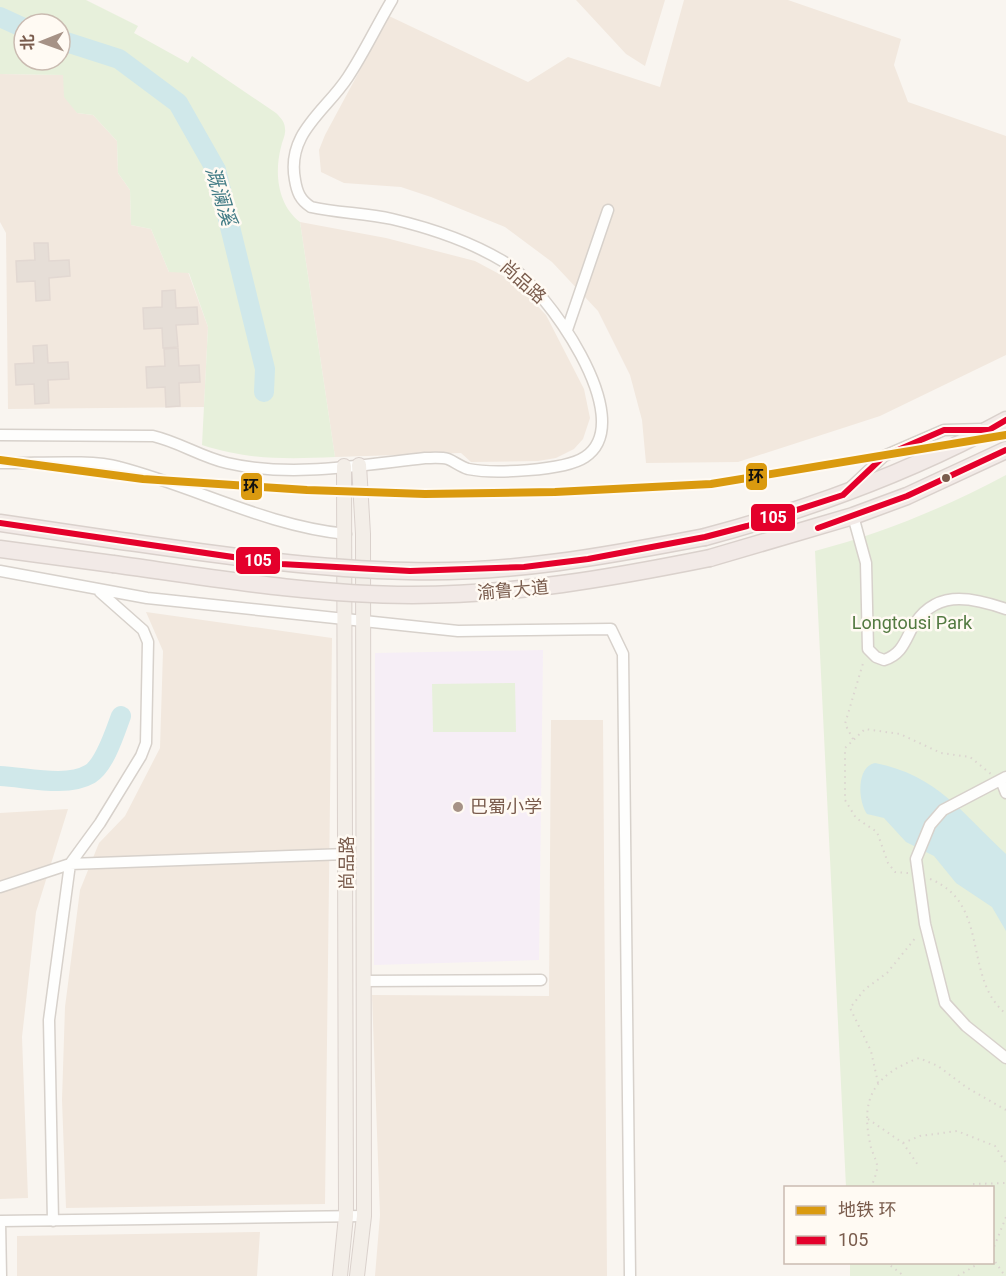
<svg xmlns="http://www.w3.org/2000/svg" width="1006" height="1276" font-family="Roboto,'Noto Sans SC',sans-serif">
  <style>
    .residential { fill: #f2e8de }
    .education { fill: #f6eef6 }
    .green { fill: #e7f0db; fill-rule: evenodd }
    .water { fill: #d0e8ea }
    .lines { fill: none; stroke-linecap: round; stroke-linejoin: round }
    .river { stroke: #d0e8ea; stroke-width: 20 }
    .building { fill: #e6ded7; stroke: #e2d8d2; stroke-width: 1.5 }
    .minor-casing { stroke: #d7d1cb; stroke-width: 13 }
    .major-casing { stroke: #dad1cc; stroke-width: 16 }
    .highway-casing { stroke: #dad1cc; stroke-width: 19 }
    .path { stroke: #dcd5d0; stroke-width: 2; stroke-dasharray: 1.5 4.5; stroke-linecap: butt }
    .minor { stroke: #fefefd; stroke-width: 10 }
    .major { stroke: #f3eee8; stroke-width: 14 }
    .highway { stroke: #f2eae7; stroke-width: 16 }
    .highway-bridge-casing { stroke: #dad1cc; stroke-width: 19; stroke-linecap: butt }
    .highway-bridge { stroke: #f2eae7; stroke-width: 16 }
    .bus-1-casing { stroke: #fffaf3; stroke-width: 10 }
    .bus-1 { stroke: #e4002b; stroke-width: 6 }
    .metro-1-casing { stroke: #fffaf3; stroke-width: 12 }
    .metro-1 { stroke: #da9a0f; stroke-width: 8 }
    .bus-dot { fill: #7a5c4d; stroke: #fffaf3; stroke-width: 2 }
    .poi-dot { fill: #a69286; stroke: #fffaf3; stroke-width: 2 }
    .labels { text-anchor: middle; stroke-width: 5; stroke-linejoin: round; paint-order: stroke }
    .street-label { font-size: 18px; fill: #7a5c4d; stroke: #fffaf3 }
    .park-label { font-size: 18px; fill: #537a41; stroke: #fffaf3 }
    .poi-label { font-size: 18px; fill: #7a5c4d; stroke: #fffaf3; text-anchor: start }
    .water-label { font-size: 20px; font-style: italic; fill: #437c86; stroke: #fffaf3 }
    .line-badge { stroke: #fffaf3; stroke-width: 2 }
    .badge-label { font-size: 16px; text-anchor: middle; font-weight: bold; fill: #fff }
    .pale-badge-label { font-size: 16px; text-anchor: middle; font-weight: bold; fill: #111 }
  </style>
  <rect width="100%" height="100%" fill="#f9f5f0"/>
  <!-- residential -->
  <path class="residential" d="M576,0H665L645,66L626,54Z
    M684,0H788L901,39L894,65L908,102L1006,136V355L880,416L738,462L646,463L642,420L630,375L598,311L552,262L505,227L431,197L401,187L344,183L321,172L319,150L325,135L389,16L528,82L568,57L660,87Z
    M0,74L63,75L77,113L93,115L117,141L118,173L130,190L131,225L151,229L169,272H188L208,327L204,407L8,409L6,233L0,222Z
    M300,222L386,238L475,261L516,283L546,315L584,389L590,418L583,439L574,449L556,458L538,461L471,462L461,453L335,457Z
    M146,612L332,638L325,1204L66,1208L62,1100L65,1007L80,890L99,843L125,816L160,748L163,651Z
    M551,720H603L607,1276H375L380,1215L372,995L549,996Z
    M68,809L36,912L22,1037L28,1198L0,1199V813Z
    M260,1232L257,1276H17V1236Z"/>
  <!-- education -->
  <path class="education" d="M543,650L539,960L374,965L375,653Z"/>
  <!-- green -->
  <path class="green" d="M0,0H86L138,26L134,33L188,63L192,56L276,113C281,118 285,122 285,129C286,135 282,141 281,147C274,174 278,205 300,222L335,457C287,459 248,460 202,445L208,327L189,273L169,272L151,229L131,225L130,190L118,173L117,141L93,115L77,113L64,97L63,75L0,74ZM24,24H60V60H24Z
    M1006,475V1276H850V1263L992,1262V1188L846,1187L815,551C883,533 944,508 1006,475Z
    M515,683L516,732H433L432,684Z"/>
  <!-- water -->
  <path class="water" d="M875,763C937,775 962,813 1006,854V931L992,907L956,883L934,856L906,842L884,818L867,814C858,801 856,767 875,763Z"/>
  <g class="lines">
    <!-- river -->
    <path class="river" d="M0,17L24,28
      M60,40L119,59L178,103L216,170L265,369L264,392
      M0,776C26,777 66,788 90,774C105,765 115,732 121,716"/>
  </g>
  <!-- building -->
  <path class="building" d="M34,243H48L49,261L69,260L70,276L49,278L50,300L36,301L35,281L17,282L16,261L35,260Z
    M175,290L176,308L197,307L198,324L176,325L178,347L163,348L162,328L144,329L143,308L162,307V291Z
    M47,345L48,363L68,362L69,379L48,380L49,403L35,404L34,384L16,385L15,364L34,363L33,346Z
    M178,348L179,366L199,365L200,382L179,383L180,406L166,407L165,387L147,388L146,367L165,366L164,349Z"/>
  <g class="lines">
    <!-- minor casing -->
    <g class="minor-casing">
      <path id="minor" d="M567,330L608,210
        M0,435L153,436C179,442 201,457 227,463C291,478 361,465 425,458C432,458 441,457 448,459C455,462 461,467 468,469C493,474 564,471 585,457C641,420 544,286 506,263C472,242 430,228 392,219C365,213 337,213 311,207C300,200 297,192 295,180C286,133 326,111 348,77C364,53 377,25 392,0
        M0,463C31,464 91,459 119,467C196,487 266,526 346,534
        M851,487L884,456L944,430L985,429
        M853,516L866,563L868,649L876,657L884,660C900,655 904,644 911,630C933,589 969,596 1006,609
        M0,571L147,598L458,631L611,629L623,654L630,1276
        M1006,777L943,810L930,825L916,859L925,924L945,1003L966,1026L1006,1058
        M1001,780L1006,793
        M0,887L70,864L347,854
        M363,981L541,980
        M0,1221L1,1276
        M1,1221L364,1216
        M53,1221L49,1020L70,864L100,823L141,756L146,743L148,642L143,630L100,592"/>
    </g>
    <!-- major casing -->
    <g class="major-casing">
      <path id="major" d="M340,1276L346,1216L344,466
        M357,1276L364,1216L363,534L359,465"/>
    </g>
    <!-- highway casing -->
    <g class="highway-casing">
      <path id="highway" d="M0,523L115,540
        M705,537C810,509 911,472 1006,420
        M0,549L113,564
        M710,558L853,516L907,496L1006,450"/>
    </g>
    <!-- path -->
    <path class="path" d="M853,739L845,724L864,660
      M908,873L895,872L888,863L877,832L856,818L845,800V748L865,729L900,734L941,753L970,757L991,774
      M930,879C991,903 962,978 1006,1014
      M878,1083L871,1051L850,1008L865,989L887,973L917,936
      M868,1119L903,1143L918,1165
      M903,1143L920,1136L957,1131L995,1146L1006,1163
      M973,1184L1006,1183
      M871,1188C873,1181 878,1172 877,1165C876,1158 871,1151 870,1143C860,1096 876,1074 919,1058L938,1066L966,1087L1006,1110
      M992,1252L1006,1217
      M992,1257L1005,1276
      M886,1262L904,1276
      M958,1276L981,1262"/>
    <!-- minor -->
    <use href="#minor" class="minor"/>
    <!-- major -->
    <use href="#major" class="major"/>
    <!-- highway -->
    <use href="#highway" class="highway"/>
    <!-- highway-bridge casing -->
    <g class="highway-bridge-casing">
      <path id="highway-bridge" d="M115,540C213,554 310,569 408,571C509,574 606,556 705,537
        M113,564C213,578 312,595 412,595C514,595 611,578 710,558"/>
    </g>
    <!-- highway-bridge -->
    <use href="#highway-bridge" class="highway-bridge"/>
    <!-- bus-1 casing -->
    <g class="bus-1-casing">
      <path id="bus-1" d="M0,523L281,564L410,571L524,567L588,559L705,537L747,526L843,495L884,456L944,430H989L1006,420
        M818,528L907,496L1006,450"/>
    </g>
    <!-- bus-1 -->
    <use href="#bus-1" class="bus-1"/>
    <!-- metro-1 casing -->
    <g class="metro-1-casing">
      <path id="metro-1" d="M0,460L143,479L307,490L425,494L555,492L711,484L1006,435"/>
    </g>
    <!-- metro-1 -->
    <use href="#metro-1" class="metro-1"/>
  </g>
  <!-- markers -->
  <circle class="bus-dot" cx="946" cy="478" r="5"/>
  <circle class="poi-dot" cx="458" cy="807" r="6"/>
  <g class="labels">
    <!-- street labels -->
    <g class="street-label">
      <text transform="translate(523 282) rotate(42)" y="6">尚品路</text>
      <text transform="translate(513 590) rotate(-5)" y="6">渝鲁大道</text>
      <text transform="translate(347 863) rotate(-90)" y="6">尚品路</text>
    </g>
    <!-- park labels -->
    <g class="park-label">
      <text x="912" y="629">Longtousi Park</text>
    </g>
    <!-- poi labels -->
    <g class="poi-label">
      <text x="470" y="813">巴蜀小学</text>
    </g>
    <!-- water labels -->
    <g class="water-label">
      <text transform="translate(221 196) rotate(73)" y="7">溉澜溪</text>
    </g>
  </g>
  <g class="line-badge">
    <rect x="745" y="462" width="23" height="29" rx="6" fill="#da9a0f"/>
    <rect x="240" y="472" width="23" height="29" rx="6" fill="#da9a0f"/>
    <rect x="750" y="503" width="46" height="29" rx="6" fill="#e4002b"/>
    <rect x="235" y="546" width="46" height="29" rx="6" fill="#e4002b"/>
  </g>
  <g class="badge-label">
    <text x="773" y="523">105</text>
    <text x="258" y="566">105</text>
  </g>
  <g class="pale-badge-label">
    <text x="756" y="482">环</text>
    <text x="251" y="492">环</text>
  </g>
  <!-- legend -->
  <rect x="784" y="1186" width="210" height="78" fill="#fffaf3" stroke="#cabbb1" stroke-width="1.5"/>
  <rect x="796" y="1206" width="30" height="9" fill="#da9a0f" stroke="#cabbb1" stroke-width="1.5"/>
  <text x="838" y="1216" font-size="18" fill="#7a5c4d">地铁 环</text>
  <rect x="796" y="1236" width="30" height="9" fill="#e4002b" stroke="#cabbb1" stroke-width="1.5"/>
  <text x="838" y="1246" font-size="18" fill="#7a5c4d">105</text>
  <!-- north arrow -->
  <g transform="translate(42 42) rotate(269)"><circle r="28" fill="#fffaf3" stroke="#cabbb1" stroke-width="1.5"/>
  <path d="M0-4.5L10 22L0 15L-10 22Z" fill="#a69286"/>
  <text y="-9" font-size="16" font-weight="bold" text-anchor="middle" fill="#7a5c4d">北</text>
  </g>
</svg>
